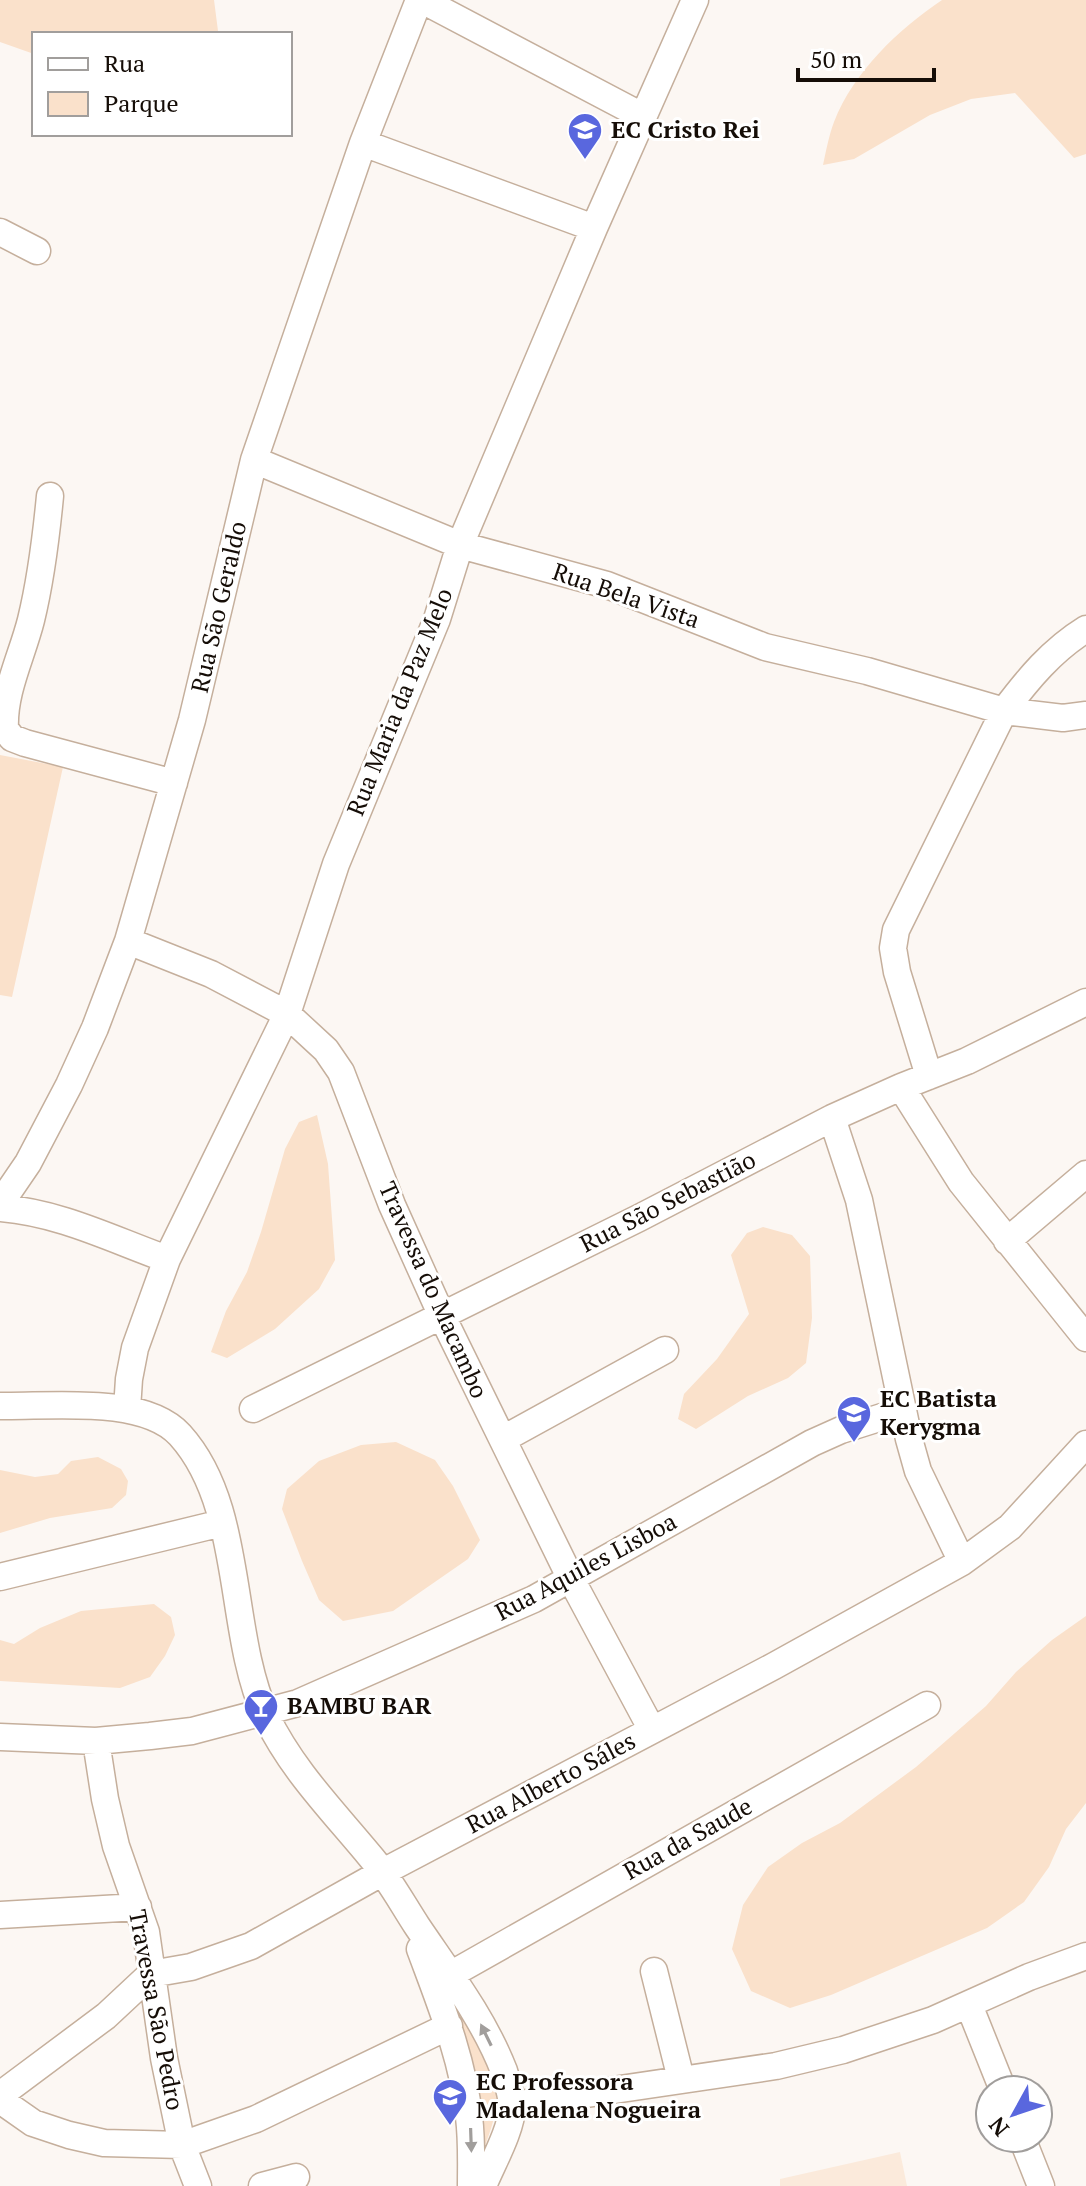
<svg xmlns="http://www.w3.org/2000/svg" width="1086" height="2186" font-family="'PT Serif',serif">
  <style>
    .built { fill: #fbeadb }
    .green { fill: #fae1cb }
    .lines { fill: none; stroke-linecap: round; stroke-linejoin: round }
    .minor-casing { stroke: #c5af9c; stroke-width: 29 }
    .minor { stroke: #fff; stroke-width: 26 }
    .oneway { fill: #a19e9c }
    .labels { text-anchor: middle; stroke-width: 6; stroke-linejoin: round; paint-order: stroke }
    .poi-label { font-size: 24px; font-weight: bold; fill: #150d07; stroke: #fff; text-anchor: start }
    .street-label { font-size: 24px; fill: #150d07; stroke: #fff }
  </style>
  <rect width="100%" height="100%" fill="#fcf7f3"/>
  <!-- built -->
  <path class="built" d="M900,2152L907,2186H780V2179Z"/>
  <!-- green -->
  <path class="green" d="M0,0H214L218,31L222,34H34V54L0,42Z
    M942,0H1086V154L1074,158L1015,93L971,99L930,115L854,159L823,165C826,151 829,135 834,122C854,71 898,30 942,0Z
    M0,755L63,767L12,997L0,995Z
    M317,1115L328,1164L335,1260L319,1289L275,1329L227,1358L211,1352L226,1311L247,1272L261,1232L285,1149L299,1122Z
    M763,1227L792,1235L810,1256L812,1318L806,1363L788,1378L748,1396L696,1429L678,1419L684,1394L717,1359L749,1314L731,1255L747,1233Z
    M396,1442L435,1460L453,1486L480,1540L468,1559L393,1611L343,1621L319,1600L302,1561L282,1509L287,1489L319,1461L361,1445Z
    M98,1457L121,1469L128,1481L126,1495L112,1508L50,1518L0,1533V1470L35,1477L58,1474L71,1461Z
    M154,1604L171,1617L175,1635L165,1656L150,1677L120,1688L0,1681V1640L14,1644L40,1628L81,1611Z
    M1086,1616V1803L1066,1829L1049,1867L1024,1902L987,1928L831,1995L790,2008L751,1991L732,1949L743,1905L768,1867L802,1843L840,1823L916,1767L986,1706L1016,1672L1052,1640Z
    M450,1990C467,2020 496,2056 497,2091C498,2110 491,2129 485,2146Z"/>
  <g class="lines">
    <!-- minor casing -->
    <g class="minor-casing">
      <path id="minor" d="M422,0L644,117
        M363,143L594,228
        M0,232L37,251
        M254,460L460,545L607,585L765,647L867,671L1004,711L1063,718L1086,715
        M50,496C46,538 41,579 31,620C22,656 3,692 5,729L12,738L25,743L174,783
        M128,941L211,974L287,1014L326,1050L341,1072L392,1205L441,1314L571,1579L652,1730
        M929,1076L897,972L893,948L896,930L1004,711C1028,679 1052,650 1086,629
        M901,1087L961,1182L1086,1338
        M832,1118L859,1200L909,1439L918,1471L962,1562
        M0,1204L28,1163L69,1085L95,1028L128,941L192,720L254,460L363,143L419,0
        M0,1208C61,1213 111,1239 167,1259
        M1007,1241L1086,1174
        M0,1406C51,1407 143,1395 180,1435C245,1507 227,1631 266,1716C292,1770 332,1810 370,1856C388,1877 402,1903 417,1926C448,1972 484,2019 504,2071C507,2081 512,2096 512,2107C512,2129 492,2164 483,2186
        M127,1409L129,1379L135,1348L167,1259L287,1014L336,864L437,619L460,545L594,228L695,0
        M253,1409L639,1218L832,1118L901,1087L967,1061L1086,1002
        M503,1439L665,1350
        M0,1577L222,1523
        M0,1737L96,1741L150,1736L192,1731L298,1703L534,1599L812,1443L841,1430L901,1411
        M96,1741L105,1799L116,1846L146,1932L164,2058L182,2145L198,2186
        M0,1915L138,1907
        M420,1949C440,2003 463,2059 469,2117C472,2140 471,2163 471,2186
        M654,1971L681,2079
        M450,1975L927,1705
        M969,2005L1003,2090
        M0,2095L106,2016L151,1974L191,1967L251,1946L383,1872L774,1666L962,1562L1010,1527L1086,1444
        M0,2100L33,2123L69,2135L104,2143L182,2145L256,2119L449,2026
        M512,2105L776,2066L843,2050L933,2020L1029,1977L1086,1956
        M1022,2138L1041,2186
        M262,2186L296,2177"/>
    </g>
    <!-- minor -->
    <use href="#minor" class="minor"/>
  </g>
  <!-- one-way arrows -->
  <defs><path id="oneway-solid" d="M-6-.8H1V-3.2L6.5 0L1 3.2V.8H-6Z" transform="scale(2)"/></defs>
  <g class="oneway">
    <use href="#oneway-solid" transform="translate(486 2035) rotate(-116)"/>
    <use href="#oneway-solid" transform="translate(471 2140) rotate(88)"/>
  </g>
  <!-- icons -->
  <defs>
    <g id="school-pin" transform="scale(1.8)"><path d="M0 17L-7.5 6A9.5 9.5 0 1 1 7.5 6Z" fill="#5967de" stroke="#fff"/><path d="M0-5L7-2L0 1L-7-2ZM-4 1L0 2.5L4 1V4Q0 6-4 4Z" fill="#fff"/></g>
    <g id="bar-pin" transform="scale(1.8)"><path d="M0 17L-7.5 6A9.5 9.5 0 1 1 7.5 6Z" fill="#5967de" stroke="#fff"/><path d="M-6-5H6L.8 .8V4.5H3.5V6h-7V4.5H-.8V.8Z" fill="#fff"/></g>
  </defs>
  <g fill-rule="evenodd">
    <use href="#school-pin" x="585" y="130"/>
    <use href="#school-pin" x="854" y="1413"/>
    <use href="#bar-pin" x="261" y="1706"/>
    <use href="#school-pin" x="450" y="2096"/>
  </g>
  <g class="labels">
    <!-- poi labels -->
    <g class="poi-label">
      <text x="611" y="138">EC Cristo Rei</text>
      <text x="880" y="1407">EC Batista<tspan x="880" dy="28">Kerygma</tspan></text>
      <text x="287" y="1714">BAMBU BAR</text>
      <text x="476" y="2090">EC Professora<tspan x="476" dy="28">Madalena Nogueira</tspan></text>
    </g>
    <!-- street labels -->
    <g class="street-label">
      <text transform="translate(626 596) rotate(19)" y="8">Rua Bela Vista</text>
      <text transform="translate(219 607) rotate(-77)" y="8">Rua São Geraldo</text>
      <text transform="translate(400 702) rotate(-68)" y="8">Rua Maria da Paz Melo</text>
      <text transform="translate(668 1202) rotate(-27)" y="8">Rua São Sebastião</text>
      <text transform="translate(433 1290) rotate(66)" y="8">Travessa do Macambo</text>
      <text transform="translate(586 1567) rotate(-28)" y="8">Rua Aquiles Lisboa</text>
      <text transform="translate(551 1783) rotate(-28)" y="8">Rua Alberto Sáles</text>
      <text transform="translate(688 1839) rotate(-29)" y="8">Rua da Saude</text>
      <text transform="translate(156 2010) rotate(79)" y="8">Travessa São Pedro</text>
    </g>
  </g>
  <!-- legend -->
  <rect x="32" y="32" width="260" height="104" fill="#ffffff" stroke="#a19e9c" stroke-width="2"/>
  <rect x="48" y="58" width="40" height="12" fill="#ffffff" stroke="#a19e9c" stroke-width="2"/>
  <text x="104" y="72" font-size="24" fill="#150d07">Rua</text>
  <rect x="48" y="92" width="40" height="24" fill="#fae1cb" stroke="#a19e9c" stroke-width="2"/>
  <text x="104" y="112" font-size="24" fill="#150d07">Parque</text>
  <!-- north arrow -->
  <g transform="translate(1014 2114) rotate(230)"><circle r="38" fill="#ffffff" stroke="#a19e9c" stroke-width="2"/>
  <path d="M0-6L14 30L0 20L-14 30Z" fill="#5967de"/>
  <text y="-12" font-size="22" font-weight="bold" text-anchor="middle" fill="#150d07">N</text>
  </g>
  <!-- scale -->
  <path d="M798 68v12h136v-12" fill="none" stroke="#150d07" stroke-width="4"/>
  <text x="810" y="68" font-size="24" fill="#150d07" stroke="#ffffff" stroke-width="6" paint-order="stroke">50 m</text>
</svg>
